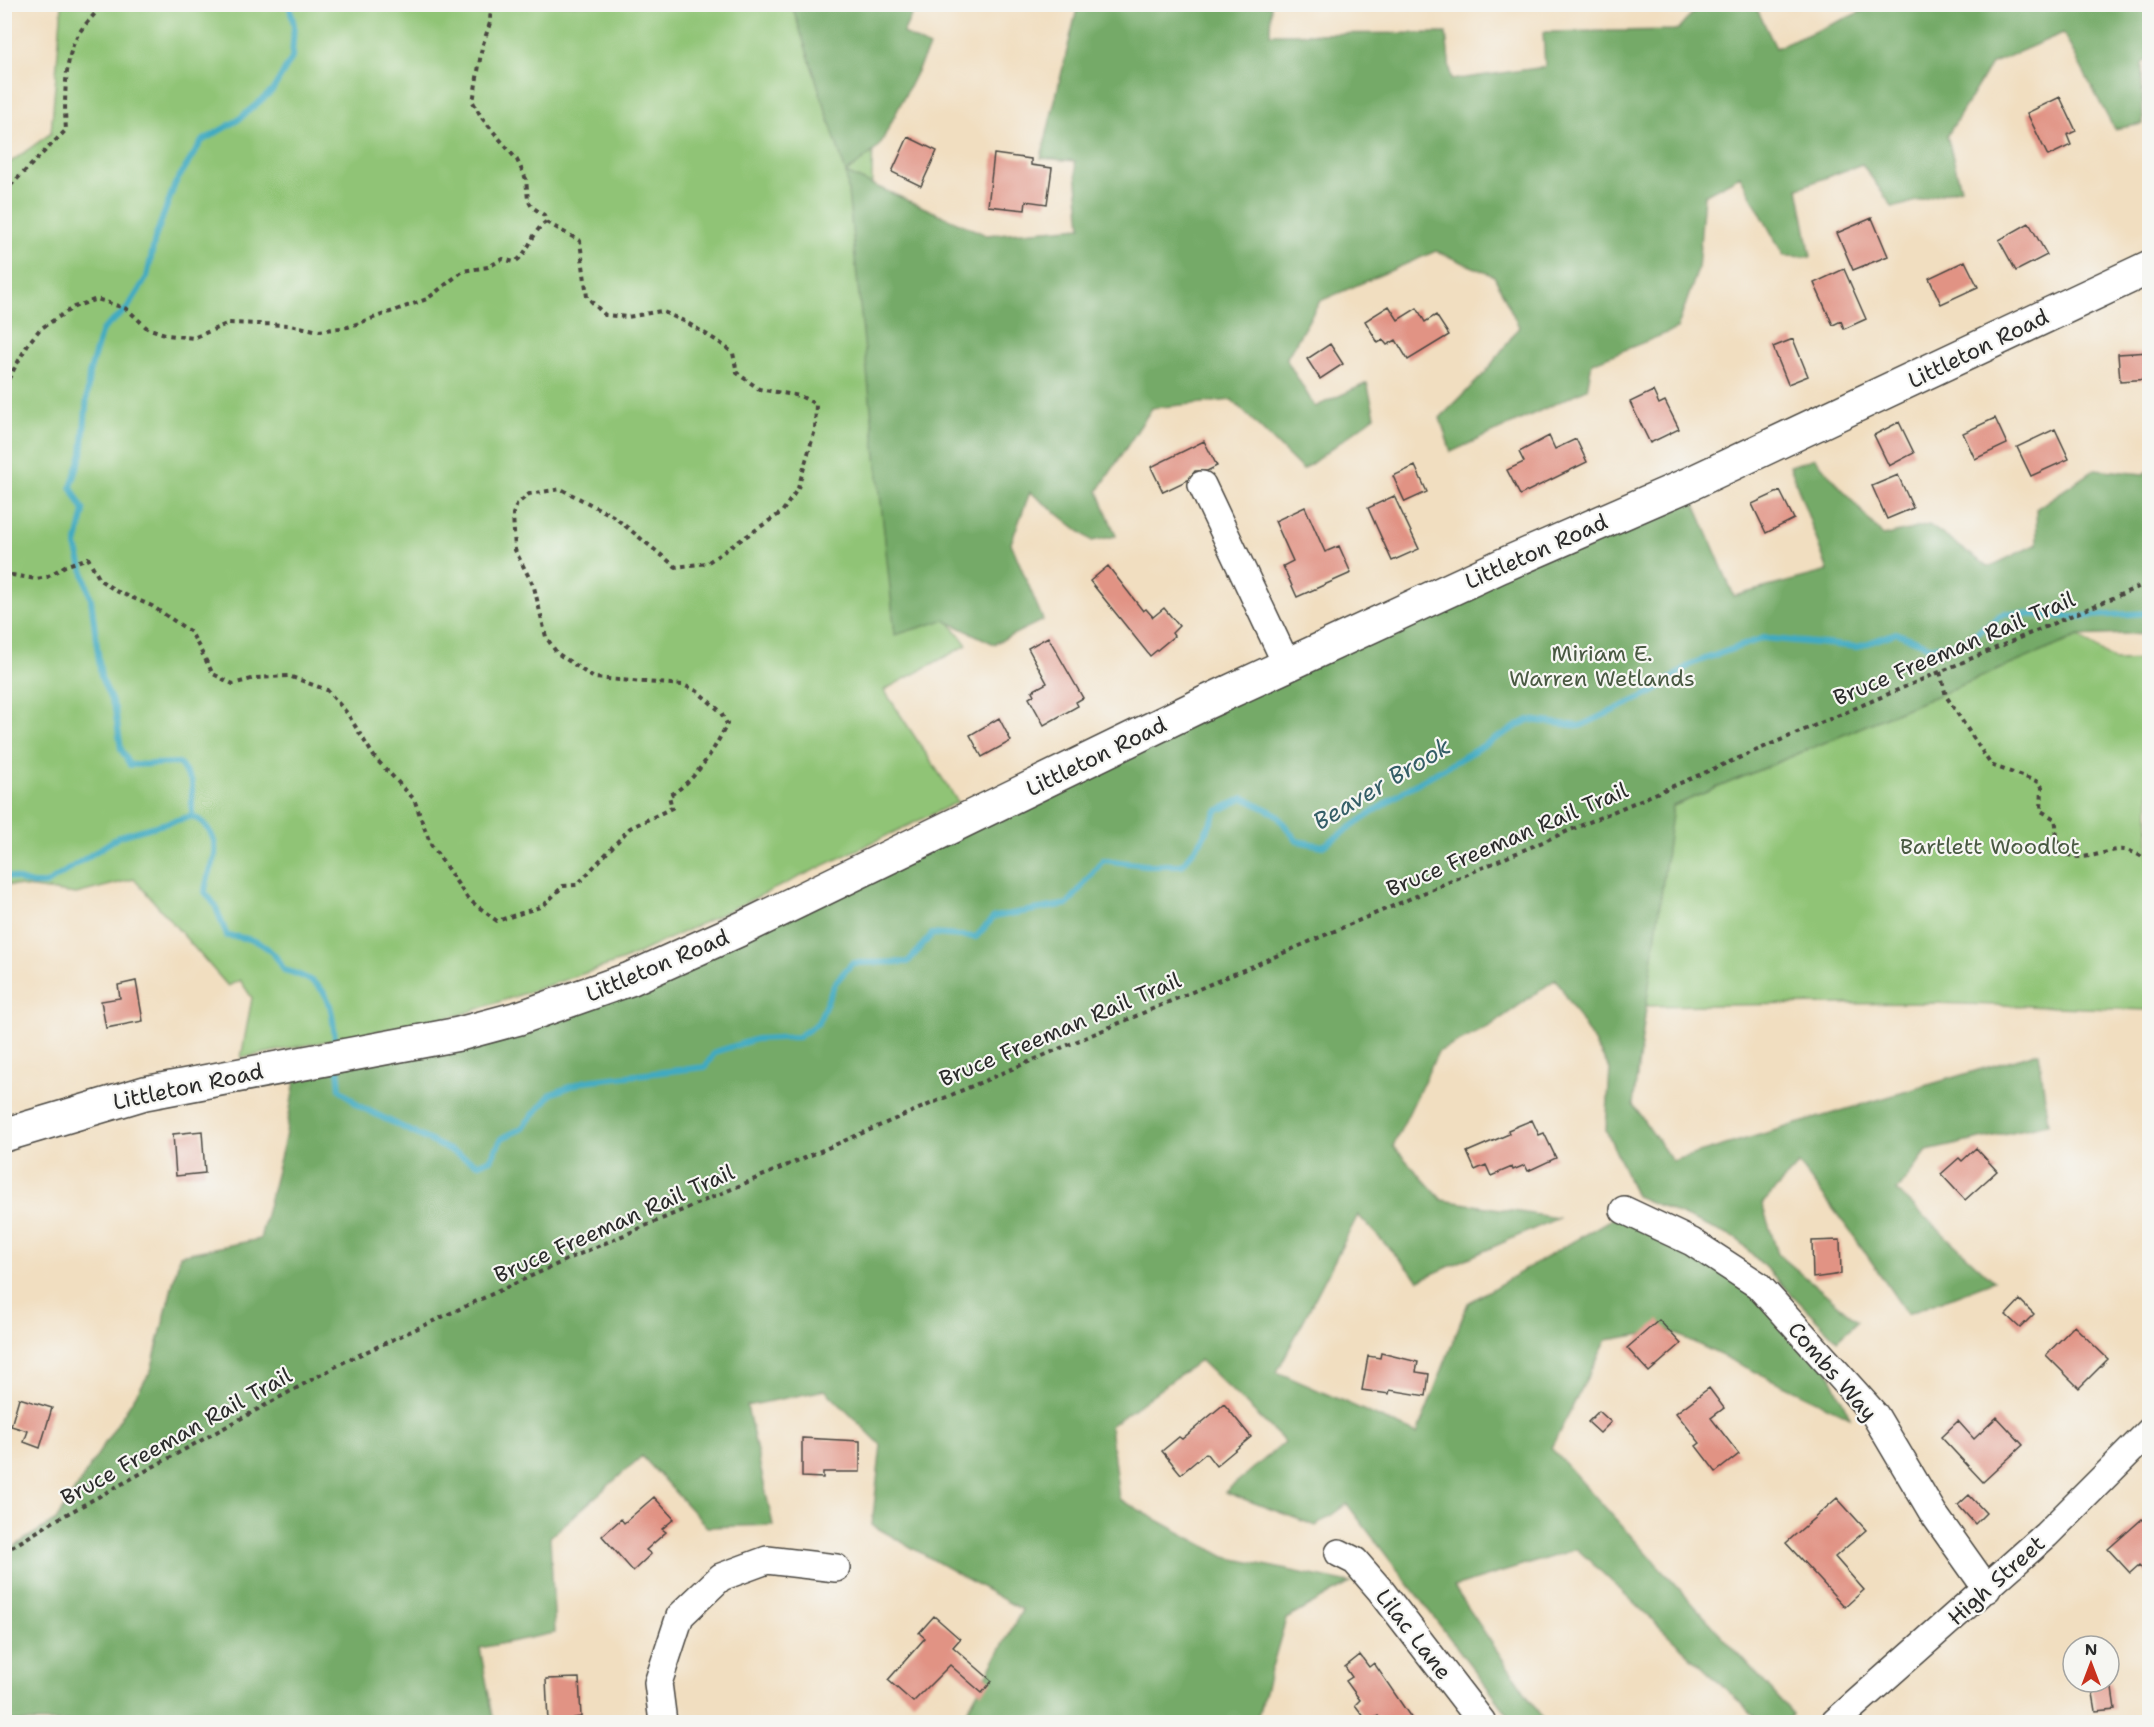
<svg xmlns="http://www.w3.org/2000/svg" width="2154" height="1727" font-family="'Shantell Sans',sans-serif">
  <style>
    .green { fill: #90c476; stroke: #5e7850; stroke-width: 1.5 }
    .forest { fill: #74aa67; stroke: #506a49; stroke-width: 1.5 }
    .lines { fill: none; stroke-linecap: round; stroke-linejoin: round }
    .stream { stroke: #41aac1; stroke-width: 6 }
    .building { fill: #e19384 }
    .minor-casing { stroke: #494641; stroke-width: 30 }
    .major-casing { stroke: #494641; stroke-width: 36 }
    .path { stroke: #494641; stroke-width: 4; stroke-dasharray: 4.5 4.5; stroke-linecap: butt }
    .minor { stroke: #fff; stroke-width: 27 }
    .major { stroke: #fff; stroke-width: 33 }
    .labels { text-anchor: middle; stroke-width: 4.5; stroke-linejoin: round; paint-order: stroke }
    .street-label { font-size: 22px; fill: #2b2b2b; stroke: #f6f6f2 }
    .park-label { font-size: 22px; fill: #495942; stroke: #f6f6f2 }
    .water-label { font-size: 24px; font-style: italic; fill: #345e67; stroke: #f6f6f2 }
  </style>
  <rect width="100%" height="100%" fill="#f6f6f2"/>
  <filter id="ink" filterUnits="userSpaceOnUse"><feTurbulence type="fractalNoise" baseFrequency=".0167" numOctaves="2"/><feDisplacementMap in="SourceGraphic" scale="12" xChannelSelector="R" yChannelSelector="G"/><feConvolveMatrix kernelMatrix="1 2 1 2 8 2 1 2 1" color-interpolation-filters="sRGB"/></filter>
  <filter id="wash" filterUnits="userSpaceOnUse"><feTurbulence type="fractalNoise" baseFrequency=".008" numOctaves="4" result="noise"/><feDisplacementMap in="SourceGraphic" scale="24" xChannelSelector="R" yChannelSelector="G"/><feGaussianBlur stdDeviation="1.35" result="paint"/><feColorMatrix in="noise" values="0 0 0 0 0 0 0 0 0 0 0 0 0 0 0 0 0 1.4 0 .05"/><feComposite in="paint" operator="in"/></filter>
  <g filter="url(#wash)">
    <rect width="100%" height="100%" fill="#f1dec0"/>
    <!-- green -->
    <path class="green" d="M62,5H877L871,208L921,585L967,645L884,690L958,802L624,960L460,1015L241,1058L252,998L240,980L228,986L134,879L76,894L5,884L4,167L51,133Z
      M2079,636L2115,661L2149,660V1010L1933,1003L1625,1006L1599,837Z"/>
    <!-- forest -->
    <path class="forest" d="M1699,5H1755L1776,48L1877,5H2149V56L2142,64L2143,124L2114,129L2063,33L1991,64L1947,136L1961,188L1893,208L1862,164L1798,188L1811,257L1784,256L1740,176L1704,195L1698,269L1677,329L1592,363L1587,389L1451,452L1440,418L1485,373L1519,327L1494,276L1436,251L1320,301L1286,359L1315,407L1367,383L1375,416L1303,470L1232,400L1152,408L1098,491L1116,536L1092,541L1030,492L1011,543L1043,620L994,644L944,620L895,635L846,173L792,5H916L903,33L929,47L879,147L846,173L986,235L1081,227L1075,161L1041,158L1078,5H1271L1270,34L1446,33L1451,80L1545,67L1543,32L1678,30Z
      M1815,458L1883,536L1929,525L1989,567L2037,544L2036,509L2095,469L2143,474L2149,471V633L2079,636L1673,806L1633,1105L1672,1161L2039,1052L2048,1124L1927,1151L1897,1191L1994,1281L1907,1314L1856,1239L1799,1164L1762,1204L1778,1254L1858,1321L1837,1340L1737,1239L1636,1196L1606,1130L1610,1069L1556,979L1490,1026L1438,1052L1393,1146L1442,1200L1558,1218L1419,1280L1358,1215L1277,1372L1417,1434L1468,1303L1618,1215L1692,1242L1823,1360L1850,1417L1668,1330L1607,1340L1551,1448L1793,1714L1784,1722H1761L1577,1549L1454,1587L1545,1722H1514L1347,1504L1316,1526L1225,1492L1285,1442L1200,1360L1110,1426L1119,1499L1225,1557L1350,1583L1286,1619L1256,1722H961L1022,1610L872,1525L881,1445L825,1390L747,1406L773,1525L707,1527L642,1456L550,1537L555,1633L480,1648L494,1722H5V1552L56,1520L151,1371L180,1255L260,1239L285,1138L298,1064L519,1018L1687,485L1734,596L1828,571L1790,466Z"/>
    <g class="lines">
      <!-- stream -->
      <path class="stream" d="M192,816V782L179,763L130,765L121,749L115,709L101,677L91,599L76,546L84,511L71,487L82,454L89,374L102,330L127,309L147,277L155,238L175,184L202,141L238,120L272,91L292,58L294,25L289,4
        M4,875L32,884H46L120,836L192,816C208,823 219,841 214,860C211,872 206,878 205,892L215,905L227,936C254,937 272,945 284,970C333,983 331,1003 336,1048
        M338,1067L340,1089L359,1106L478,1164L491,1159L502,1138L521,1129L551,1094L585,1081L705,1067L715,1052L756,1039L798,1037L818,1023L835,983L852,963L908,962L932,934L976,937L994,917L1068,904L1103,860L1145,865H1182L1201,841L1217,811L1244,798L1276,814L1297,841L1323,846L1404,791L1528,720L1580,726L1653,692L1691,664L1763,638L1857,647L1896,633L1932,647L1961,644L2005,613L2068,617L2150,613"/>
    </g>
    <g id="blocks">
      <!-- building -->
      <path class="building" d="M2060,97L2076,131L2067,135L2071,145L2048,156L2027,113Z
        M908,137L937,151L921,186L892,172Z
        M994,154L1031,159V165L1052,168L1047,204L1026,201L1025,210L988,206Z
        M1872,218L1888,256L1853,270L1837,233Z
        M2029,223L2047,255L2016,271L1999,240Z
        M1965,261L1978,287L1941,304L1929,278Z
        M1844,269L1866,319L1844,329L1841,321L1833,325L1814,283Z
        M1389,306L1398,320L1417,308L1425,322L1436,315L1449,335L1408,360L1396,340L1387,345L1383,340L1378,343L1365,321Z
        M1793,339L1808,376L1788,384L1773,347Z
        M1330,344L1343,364L1320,379L1307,359Z
        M2150,352V379L2120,381L2118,354Z
        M1653,391L1659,404L1665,401L1679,429L1650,443L1630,402Z
        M1995,418L2007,444L1975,459L1963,433Z
        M1899,422L1914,453L1889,466L1874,435Z
        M2055,429L2069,459L2031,476L2017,447Z
        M1549,436L1555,449L1576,439L1587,462L1520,495L1507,470L1524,462L1519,452Z
        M1204,441L1217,466L1207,471H1195L1188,480L1163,492L1151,467Z
        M1415,466L1427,492L1405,502L1393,476Z
        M1898,475L1913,508L1887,519L1872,486Z
        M1780,491L1794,519L1766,533L1752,504Z
        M1394,496L1419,549L1392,561L1368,508Z
        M1305,507L1325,552L1339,546L1351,573L1297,597L1283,566L1293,561L1275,521Z
        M1108,566L1143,611L1146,609L1153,617L1164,608L1179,626L1172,633L1174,636L1150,656L1090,581Z
        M1048,637L1083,698L1076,702L1078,706L1044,725L1029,698L1034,695L1032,691L1047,683L1028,648Z
        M999,718L1011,741L982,757L970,735Z
        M136,981L143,1021L106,1028L101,1001L120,998L118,985Z
        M1532,1120L1539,1135L1544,1133L1556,1158L1528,1171L1525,1165L1513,1170L1512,1167L1491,1176L1486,1165L1475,1170L1467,1152L1509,1134L1508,1130Z
        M202,1131L205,1173L176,1176L173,1134Z
        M1976,1148L1997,1171L1965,1200L1941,1174L1959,1158L1962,1161Z
        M1840,1240L1841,1274L1813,1278L1812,1241Z
        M2020,1300L2034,1314L2020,1328L2006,1315Z
        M1659,1320L1681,1344L1649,1372L1627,1348Z
        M2074,1326L2108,1359L2079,1388L2046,1355Z
        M1381,1353L1418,1362L1416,1372L1429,1374L1426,1396L1390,1390L1389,1394L1362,1390L1368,1356L1380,1358Z
        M1709,1388L1724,1408L1711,1418L1739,1454L1716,1472L1696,1446L1700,1443L1676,1413Z
        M19,1398L52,1408L40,1448L24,1442L28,1431L11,1426Z
        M1224,1404L1251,1437L1216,1466L1206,1453L1181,1474L1162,1451L1179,1437L1182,1439Z
        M1599,1411L1611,1422L1600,1433L1588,1422Z
        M1997,1417L2023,1445L1983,1482L1941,1437L1958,1421L1974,1439Z
        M802,1438L860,1441V1472H823V1478L802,1477Z
        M1969,1495L1986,1513L1975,1524L1958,1505Z
        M654,1497L674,1519L662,1529L666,1532L646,1550L651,1554L633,1571L602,1536L621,1519L624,1523Z
        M1837,1498L1866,1530L1835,1557L1864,1590L1845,1607L1786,1543Z
        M2142,1519L2150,1527V1578L2139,1565L2130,1573L2108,1549Z
        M934,1616L960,1639L953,1647L992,1681L982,1693L950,1665L913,1702L888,1680L925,1638L919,1633Z
        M1360,1655L1369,1667L1374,1663L1414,1722H1382L1378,1716L1368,1722L1355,1705L1360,1700L1346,1681L1352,1677L1345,1667Z
        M579,1678L581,1717L574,1718V1722H548L546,1679Z
        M2091,1682H2111L2115,1709L2096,1711Z"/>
    </g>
  </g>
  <g filter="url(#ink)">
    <use href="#blocks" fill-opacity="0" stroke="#494641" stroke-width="1.5"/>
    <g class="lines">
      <!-- minor casing -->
      <g class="minor-casing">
        <path id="minor" d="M1202,485L1287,665
          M1624,1210L1692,1242L1758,1285L1875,1415L1933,1513L1987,1589
          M1339,1553L1355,1561L1381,1591L1482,1722
          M663,1722L658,1683L680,1616L721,1577L767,1560L836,1568
          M1835,1722L2046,1535L2150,1431"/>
      </g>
      <!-- major casing -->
      <g class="major-casing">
        <path id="major" d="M4,1135L145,1093L459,1034L519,1018L630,979L743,928L1205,703L1501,566L1687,485L2150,267"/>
      </g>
      <!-- path -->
      <path class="path" d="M4,192L66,130C64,104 64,55 79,33C86,23 95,14 103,4
        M4,387L28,344L40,329L74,307L97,299L127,309L147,328L168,335L193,338L229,323L290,325L319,331L348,327L427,299L463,271L488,267L503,259L514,262C529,255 531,232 546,222L544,215L532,207L528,200L526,179L517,160L482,118L473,102L482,47L490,23L491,4
        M4,581L12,575L36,579L47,577L65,566L88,558L100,580L116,591L152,606L191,632L213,674L233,684L255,678L289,676L327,690L347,713L375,758L414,799L430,843L468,899L497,921L543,906L563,886L577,885L630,828L672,808L669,796C696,780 713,752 727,724L720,711L697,691L683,685L594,678L557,653L546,637L534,587L515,550L513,514L517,504L529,494L561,489L613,516L676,567L707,563L782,512L798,488L815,430L816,404L800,396L759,389L737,373L733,353L719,342L686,322L661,311L628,317L605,315L587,297L580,241L546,222
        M4,610V615
        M4,653L7,658L4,667
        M1940,672L1946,696L1991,765L2039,782L2042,787L2041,811L2055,819C2057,827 2056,837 2058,843C2069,871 2105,848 2124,850C2133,851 2143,857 2150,862
        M4,1552L56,1520L344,1362L575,1256L2150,582"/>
      <!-- minor -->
      <use href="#minor" class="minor"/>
      <!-- major -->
      <use href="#major" class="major"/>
    </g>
  </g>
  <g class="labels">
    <!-- street labels -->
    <g class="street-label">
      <text transform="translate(1978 348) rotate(-26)" y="8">Littleton Road</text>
      <text transform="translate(1536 551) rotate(-24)" y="8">Littleton Road</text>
      <text transform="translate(1954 648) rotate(-23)" y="8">Bruce Freeman Rail Trail</text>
      <text transform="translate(1096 756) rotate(-26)" y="8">Littleton Road</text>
      <text transform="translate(1507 839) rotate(-23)" y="8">Bruce Freeman Rail Trail</text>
      <text transform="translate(657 965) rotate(-23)" y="8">Littleton Road</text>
      <text transform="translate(1060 1029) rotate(-23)" y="8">Bruce Freeman Rail Trail</text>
      <text transform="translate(188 1086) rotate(-12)" y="8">Littleton Road</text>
      <text transform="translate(614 1223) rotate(-24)" y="8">Bruce Freeman Rail Trail</text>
      <text transform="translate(1833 1371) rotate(49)" y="8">Combs Way</text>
      <text transform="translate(176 1436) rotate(-29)" y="8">Bruce Freeman Rail Trail</text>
      <text transform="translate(1996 1580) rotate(-42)" y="8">High Street</text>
      <text transform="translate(1414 1634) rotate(52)" y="8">Lilac Lane</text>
    </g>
    <!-- park labels -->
    <g class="park-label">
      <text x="1602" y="661">Miriam E.<tspan x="1602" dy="25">Warren Wetlands</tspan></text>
      <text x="1990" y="854">Bartlett Woodlot</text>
    </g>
    <!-- water labels -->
    <g class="water-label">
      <text transform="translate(1382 784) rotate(-31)" y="8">Beaver Brook</text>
    </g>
  </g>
  <!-- margin -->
  <rect width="2154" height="1727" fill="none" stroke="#f6f6f2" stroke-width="24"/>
  <!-- north arrow -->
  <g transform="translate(2091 1664)"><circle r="28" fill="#f6f6f2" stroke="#a5a5a2" stroke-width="1.5"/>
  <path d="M0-4.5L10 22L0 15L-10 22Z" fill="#c8321e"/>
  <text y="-9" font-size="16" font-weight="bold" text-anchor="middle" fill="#2b2b2b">N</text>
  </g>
</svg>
